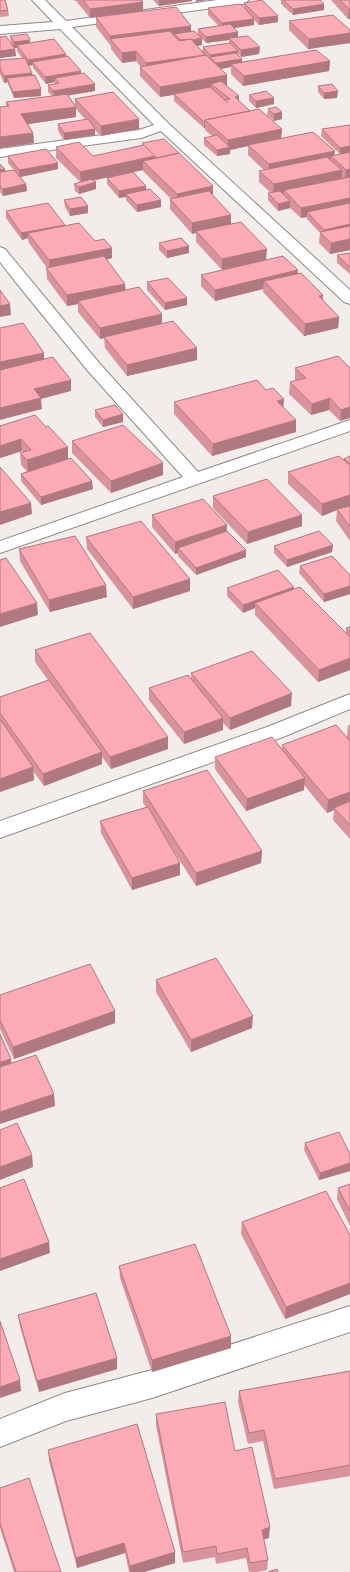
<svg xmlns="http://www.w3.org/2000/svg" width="350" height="1572" font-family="Commissioner,sans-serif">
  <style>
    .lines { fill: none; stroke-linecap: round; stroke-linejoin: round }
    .minor-casing { stroke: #8f8a88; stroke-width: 2 }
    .minor { fill: #fff; fill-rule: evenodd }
    .wall { fill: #d9939d; fill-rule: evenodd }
    .shaded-wall { fill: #b0787f }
    .building { fill: #fcabb6; stroke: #b0787f }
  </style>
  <rect width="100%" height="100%" fill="#f2edeb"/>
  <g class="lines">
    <!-- minor casing -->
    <g class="minor-casing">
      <path id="minor" d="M32,0H45L66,21L217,0H249L243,4L72,27L168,123L350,290V304L344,302L161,131L141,138L0,157V149L139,130L154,125L60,29L0,34V26L53,22Z
        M0,247L5,249L100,364L198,472L350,420V431L0,553V541L183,477L88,371L18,285L0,262Z
        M350,694V709L283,737L0,838V821L267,727Z
        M350,1306V1332L152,1398L66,1421L0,1447V1419L65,1393L152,1370Z"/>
    </g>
    <!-- minor -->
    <use href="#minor" class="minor"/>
  </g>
  <!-- wall -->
  <path class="wall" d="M0,0L8,10L9,16L0,17Z
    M74,0H141L143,11L191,26V31L198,34V29L219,26L208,15V8L244,7V3L278,22L259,25L254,20V25L234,28L238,32V37L260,47L259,54L241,57L238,53L237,55L242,63L330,61L329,71L243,86L231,74V67L220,69L227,75V85L226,86L239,96V101L250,111L282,129L281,138L335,155L340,154L321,136L322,129L350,125V250L330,254L319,243L320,233L307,219V217L301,218L290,208L278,211L268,200V193H271L259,182V171L264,170L248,155V146L230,150V154L217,156L204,145V138L212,136L205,130V128H204L174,101V95L160,97L140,76V66L136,61L122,63L111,49V46L96,27V17L90,18L77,2V1H75ZM202,39L206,43L229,40V43L203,47L202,52L197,46L202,45Z
    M153,0H192V1L159,6Z
    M281,0H320L324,10L293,15L281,4Z
    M331,0H350V19H348Z
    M289,21L350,30V43L308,49L289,30Z
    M10,36L30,43L66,54V56L81,71V74L95,91L68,95L75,106V99L139,129L101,136L95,130V135L64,140L58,131V124L86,120L76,109V117L28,124L33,133L34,143L0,148V107H6V102L52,96L48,92V85L55,84V82L46,84L33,68V65L29,66L32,73L33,75L41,96L14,98L8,84V82L4,83L0,74V60L22,58L17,51V48H15V49L16,56L0,58V37L12,45L11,42Z
    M318,86L337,98L324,99L318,92Z
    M249,95L274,98V104L256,108L249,101Z
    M268,109L282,119L274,121L267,115Z
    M142,143L180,154L213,186V196L231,215V224L266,260L297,274L339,317L338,328L304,336L263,292V289L215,301L201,286V275L264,260L222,270L196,242V233L192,234L170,209V199H171L143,171V170L94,180L96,182V189L79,194L75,191L74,184L80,182L56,158V147L93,156L142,146Z
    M8,156L58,169L20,177L26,184L27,191L3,196L0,192V164L5,171L14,170L8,163Z
    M107,178L146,186V190L161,207L137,212L126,200V197L119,198L107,184Z
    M64,200L88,206V213L70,216L65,207Z
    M6,211L65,225L95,241L112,258L107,260L125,290L162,324L197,348V360L127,376L105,348L104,338L100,339L78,312V304L67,306L47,279L46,268H47L29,243L28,238L22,240L6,218Z
    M159,243L189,253L167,258L159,250Z
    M350,253V274L337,263V255Z
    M147,282L187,298V305L165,310L147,290Z
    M295,368H350L340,421L329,410L311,415L289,394L290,382L296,381L295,379Z
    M266,390L284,399L283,407L296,432L212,456L174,414V402Z
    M95,410L123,414V422L103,427L95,417Z
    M0,426L46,427L68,447V459L93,489L41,505L21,481V474L27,471L21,465L20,453L23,452L22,451L0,458Z
    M72,441L163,463V475L111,493L72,453Z
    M350,456V506L347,507L350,506V541L336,521L337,510L322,516L288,484V472L343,459H344Z
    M213,496L302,515V526L247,544L213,508Z
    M152,515L227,525V531L246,550V557L196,575L178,556V553L175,554L152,527Z
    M86,537L190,579V591L133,609L87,549Z
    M333,545L332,552L287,567L274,553V546Z
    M19,549L107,597L50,612L20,561Z
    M300,566L350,575V594L324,602L299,573Z
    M294,587V589L346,633V628L350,627V670L318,682L255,615V608L243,613L227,596V588Z
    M35,650L168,737V749L111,769L102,757V764L44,786L33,771L34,780L0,792V697L48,680L35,662Z
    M191,673L291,706L230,730L223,723V730L184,744L149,700V688L191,678Z
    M348,725H350V839L333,820L334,810L327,813L304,785V790L246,811L215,769V757L282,748V745L347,737Z
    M143,791L262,851L261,863L196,886L166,839L180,875L132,890L101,833L100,821L146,807L143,803Z
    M156,980L252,1028L191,1052L156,992Z
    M0,995L115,1011V1023L14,1059L0,1029Z
    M305,1143L350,1154V1171L319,1180L304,1150Z
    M350,1184V1226L337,1199L338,1188Z
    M242,1222L350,1235V1294L285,1319L241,1234Z
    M119,1266L231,1348L152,1372L120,1278Z
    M18,1315L117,1369L39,1392L20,1327Z
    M350,1371V1476L274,1489L263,1441L248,1444L238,1402L239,1391Z
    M156,1414L235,1451L269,1538L264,1539L268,1560L267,1570L257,1572H249L246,1558L216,1564L215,1557L183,1563L156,1425Z
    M48,1450L175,1563L144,1572H129L125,1553L77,1568L49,1461Z
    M0,1488L61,1572H14L0,1528Z"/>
  <!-- shaded-wall -->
  <path class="shaded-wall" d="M159,0H192V1L159,6Z
    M196,0H207L196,2Z
    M143,2V11L90,18V9Z
    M324,4V10L293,15V9Z
    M349,9H350V19H348Z
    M278,16V22L259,25V18Z
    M254,19V25L222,30V23Z
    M191,26V35L174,34V38L110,39V46V36Z
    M238,32V38H229V40L206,43V37Z
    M350,33V43L308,49L309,39Z
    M202,38V45L182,48V42Z
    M30,40V47L17,45V48H14V42Z
    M260,47L259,54L241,57V50Z
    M15,49L16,56L0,58V51Z
    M136,51V61L122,63V53Z
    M238,51L237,57H210V61V55Z
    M66,54V60L32,62L33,65L28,66V60Z
    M205,55V65L146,73V63Z
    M242,59V65L231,64V67L216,70V63Z
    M330,61L329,71L243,86L244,76Z
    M81,71V78H55V82L46,84L45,77Z
    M32,73L33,80L7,78L8,82L4,83V76Z
    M227,75V85L216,87L211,84V88L160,97V87Z
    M95,84V91L54,98L53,91Z
    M41,89V96L14,98L13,92Z
    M338,91L337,98L324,99V93Z
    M239,96V103L235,97Z
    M274,98V104L256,108V101Z
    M76,107V117L22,125L21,114Z
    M282,112V119L274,121V114Z
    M139,119V129L101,136V126Z
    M205,121V128H204V122Z
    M95,129V135L64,140V133Z
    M282,129L281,139L248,145V146L230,150V154L217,156V150L228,147V140Z
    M33,133L34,143L0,148V137Z
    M350,146V153L340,154V148Z
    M335,151L334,159L331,156L330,162L269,175V164Z
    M155,156V167L143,161V170L81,183L80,172Z
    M58,163V169L20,177L19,170Z
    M5,169L6,176L0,177V170Z
    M350,169V179L345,180L346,170Z
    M342,170V181L284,190V193L273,195L274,184Z
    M96,182V189L79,194V187Z
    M26,184L27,191L3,196V189Z
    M146,186V193L126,194V197L119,198V191Z
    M213,186V196L177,204V194Z
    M350,198V209L307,212V217L301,218V208Z
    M161,200V207L137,212V205Z
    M290,201V208L278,211V204Z
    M88,206V213L70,216V209Z
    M231,215V226L196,231V233L192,234V223Z
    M350,224V231L324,237V230Z
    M65,225V232L28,233V238L22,240L21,233Z
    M350,239V250L330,254L331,243Z
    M189,246V253L167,258V251Z
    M112,248V258L50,271L49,260Z
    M267,249L266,260L222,270V259Z
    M298,270L297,281H264L263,289L215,301V290Z
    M125,284L126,295L78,301V304L67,306V295Z
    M323,295L322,306L319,296Z
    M187,298V305L165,310V303Z
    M10,304L11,315L0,317V306Z
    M162,314V325L104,337V338L100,339V328Z
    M339,317L338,328L304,336L305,324Z
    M197,348V360L127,376V365Z
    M44,353V364L0,374V362Z
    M71,380V391L41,399L42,409L0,420V408L34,389Z
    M330,398L329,410L311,415L312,404Z
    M284,399L283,410L277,401Z
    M350,407V418L340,421L341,410Z
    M123,414V422L103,427V420Z
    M296,420V432L212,456L213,444Z
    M21,439L22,451L0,458V446Z
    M68,447V459L28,472L27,460Z
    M163,463V475L111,493V481Z
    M92,481L93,489L41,505V497Z
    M350,495V506L338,510L337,509V510L322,516V504Z
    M31,503L32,514L0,525V512Z
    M302,515V526L247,544L248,532Z
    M227,525L226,536L178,548V553L175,554V542Z
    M333,545L332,552L287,567V560Z
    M246,550V557L196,575V568Z
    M190,579V591L133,609V597Z
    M106,585L107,597L50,612L49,600Z
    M350,586V594L324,602V594Z
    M294,587V595L255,603V608L243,613V605Z
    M37,603L38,615L0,627V614Z
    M350,658V670L318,682L319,670Z
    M292,693L291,706L230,730V718Z
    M223,718V730L184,744V732Z
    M168,737V749L111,769L110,757Z
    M102,752V764L44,786L43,774Z
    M33,767L34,780L0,792V779Z
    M305,778L304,790L246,811L247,799Z
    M350,792V804L334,808V810L327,813L328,800Z
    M262,851L261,863L196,886V873Z
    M180,863V875L132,890V878Z
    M115,1011V1023L14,1059L13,1047Z
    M253,1016L252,1028L191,1052V1040Z
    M11,1059L12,1071L0,1075V1062Z
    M54,1094L55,1106L0,1124V1112Z
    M32,1155L33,1167L0,1180V1167Z
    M350,1163V1171L319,1180L320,1173Z
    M49,1242L50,1253L0,1271V1259Z
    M350,1283V1294L285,1319L286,1307Z
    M231,1336V1348L152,1372V1360Z
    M117,1358V1369L39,1392L37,1381Z
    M20,1380L21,1391L0,1398V1387Z
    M270,1527L269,1538L261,1540L262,1530Z
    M124,1543L125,1553L77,1568L76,1558Z
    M175,1552V1563L144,1572H130V1566Z"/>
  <!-- building -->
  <path class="building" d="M0,0H5L8,10L0,11Z
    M83,0H141L143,2L90,9Z
    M262,0L278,16L259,18L244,3Z
    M283,0H320L324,4L293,9Z
    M340,0H350V9H349Z
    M241,4L254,19L222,23L208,8Z
    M176,7L191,26L110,36L96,17Z
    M333,15L350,30V33L309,39L289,21Z
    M230,24L238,32L206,37L198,29Z
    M170,31L179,41L191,39L205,55L146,63L136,51L122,53L110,39Z
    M194,31L202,38L192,40L191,39L181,40L174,34Z
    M27,34L30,40L14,42L10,36Z
    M6,36L15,49L0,51V37Z
    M248,36L260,47L241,50L229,38Z
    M54,39L66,54L28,60L17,45Z
    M230,43L238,51L210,55L203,47Z
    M316,50L330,61L244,76L231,64Z
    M236,53L242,59L216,63L210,57Z
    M206,55L227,75L160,87L140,67Z
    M68,56L81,71L45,77L32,62Z
    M25,58L32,73L4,76L0,68V60Z
    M84,73L95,84L53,91L48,85L59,83L55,78Z
    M35,75L41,89L13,92L7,78Z
    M221,81L239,96L235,97L250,111L205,120V121L204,122L174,94L210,87L228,103L225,100L230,99L211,84Z
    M332,84L338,91L324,93L318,86Z
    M266,91L274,98L256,101L249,95Z
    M113,92L139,119L101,126L75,99Z
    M67,94L76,107L21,114L33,133L0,137V107L9,106L6,102Z
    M276,107L282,112L274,114L268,109Z
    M259,109L282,129L228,140L205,120Z
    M88,119L95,129L64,133L58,124Z
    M350,125V146L340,148L322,129Z
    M313,132L335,151L269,164L248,145Z
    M217,135L230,147L217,150L204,138Z
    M164,139L180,154L179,153L157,158L142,143Z
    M79,142L93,156L144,145L155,156L80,172L56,147Z
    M46,149L58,163L19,170L8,156Z
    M350,152V169L346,170L331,156Z
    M179,153L213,186L177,194L143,161Z
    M327,157L342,170L274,184L259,171Z
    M0,164L5,169L0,170Z
    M14,170L26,184L3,189L0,186V172Z
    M133,172L146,186L119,191L107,178Z
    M350,177V198L301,208L284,190Z
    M91,179L96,182L79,187L74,184Z
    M150,189L161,200L137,205L126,194Z
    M209,191L231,215L192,223L170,199Z
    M280,191L290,201L278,204L268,193Z
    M81,197L88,206L70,209L64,200Z
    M48,203L65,225L21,233L6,211Z
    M350,203V224L324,230L307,212Z
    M241,222L267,249L222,259L196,231Z
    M79,223L95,241L104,239L112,248L49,260L28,233Z
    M350,226V239L331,243L320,232Z
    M181,238L189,246L167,251L159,243Z
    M350,253V267L337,255Z
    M104,256L125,284L67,295L46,268Z
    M283,256L298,270L215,290L201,275Z
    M301,273L323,295L319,296L339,317L305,324L264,281Z
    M168,278L187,298L165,303L147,282Z
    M139,287L162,314L100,328L78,301Z
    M0,290L10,304L0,306Z
    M173,321L197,348L127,365L104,337Z
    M23,323L44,353L0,362V328Z
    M338,356L350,368V407L341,410L330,398L312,404L290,382L306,378L295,368Z
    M53,357L71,380L34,389L41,398L0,408V370Z
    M257,380L266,390L273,388L284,399L277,401L296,420L213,444L174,402Z
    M115,405L123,414L103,420L95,410Z
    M35,415L46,427L48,426L68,447L27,460L20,453L31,450L21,439L0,446V426Z
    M123,425L163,463L111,481L72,441Z
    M339,456L350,465V495L322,504L288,472Z
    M350,456V464L344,459Z
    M71,458L92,481L41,497L21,474Z
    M0,467L31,503L0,512Z
    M267,479L302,515L248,532L213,496Z
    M203,499L227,525L175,542L152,515Z
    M350,506V527L337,509Z
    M141,521L190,579L133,597L86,537Z
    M227,531L246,550L196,568L178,548Z
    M319,531L333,545L287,560L274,546Z
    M75,536L106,585L49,600L19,549Z
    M332,556L350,575V586L324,594L300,566Z
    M6,558L37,603L0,614V560Z
    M278,570L294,587L243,605L227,588Z
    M300,587L350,637V658L319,670L255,603Z
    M350,627V633L346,628Z
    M90,633L168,737L110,757L35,650Z
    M252,651L292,693L230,718L191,673Z
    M188,675L223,718L184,732L149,688Z
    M49,680L102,752L43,774L0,713V697Z
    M0,719L33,767L0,779Z
    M336,725L350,741V792L328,800L282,745Z
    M272,737L305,778L247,799L215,757Z
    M207,770L262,851L196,873L143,791Z
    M350,801V825L334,808Z
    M148,807L180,863L132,878L100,821Z
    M216,958L253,1016L191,1040L156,980Z
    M90,964L115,1011L13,1047L0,1020V995Z
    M0,1034L11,1059L0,1062Z
    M36,1055L54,1094L0,1112V1067Z
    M17,1123L32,1155L0,1167V1130Z
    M339,1132L350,1154V1163L320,1173L305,1143Z
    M24,1179L49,1242L0,1259V1188Z
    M350,1184V1211L338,1188Z
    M326,1191L350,1235V1283L286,1307L242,1222Z
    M195,1244L231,1336L152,1360L119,1266Z
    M96,1293L117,1358L37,1381L18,1315Z
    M0,1321L20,1380L0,1387Z
    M350,1371V1465L275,1479L264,1430L249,1433L239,1391Z
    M225,1402L235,1451L252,1447L270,1527L262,1530L268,1560L250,1563L247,1548L217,1554L216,1546L183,1552L156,1414Z
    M137,1424L175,1552L130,1566L124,1543L76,1558L48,1450Z
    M29,1478L61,1572H16L0,1523V1488Z
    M277,1569L278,1572H268Z"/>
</svg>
